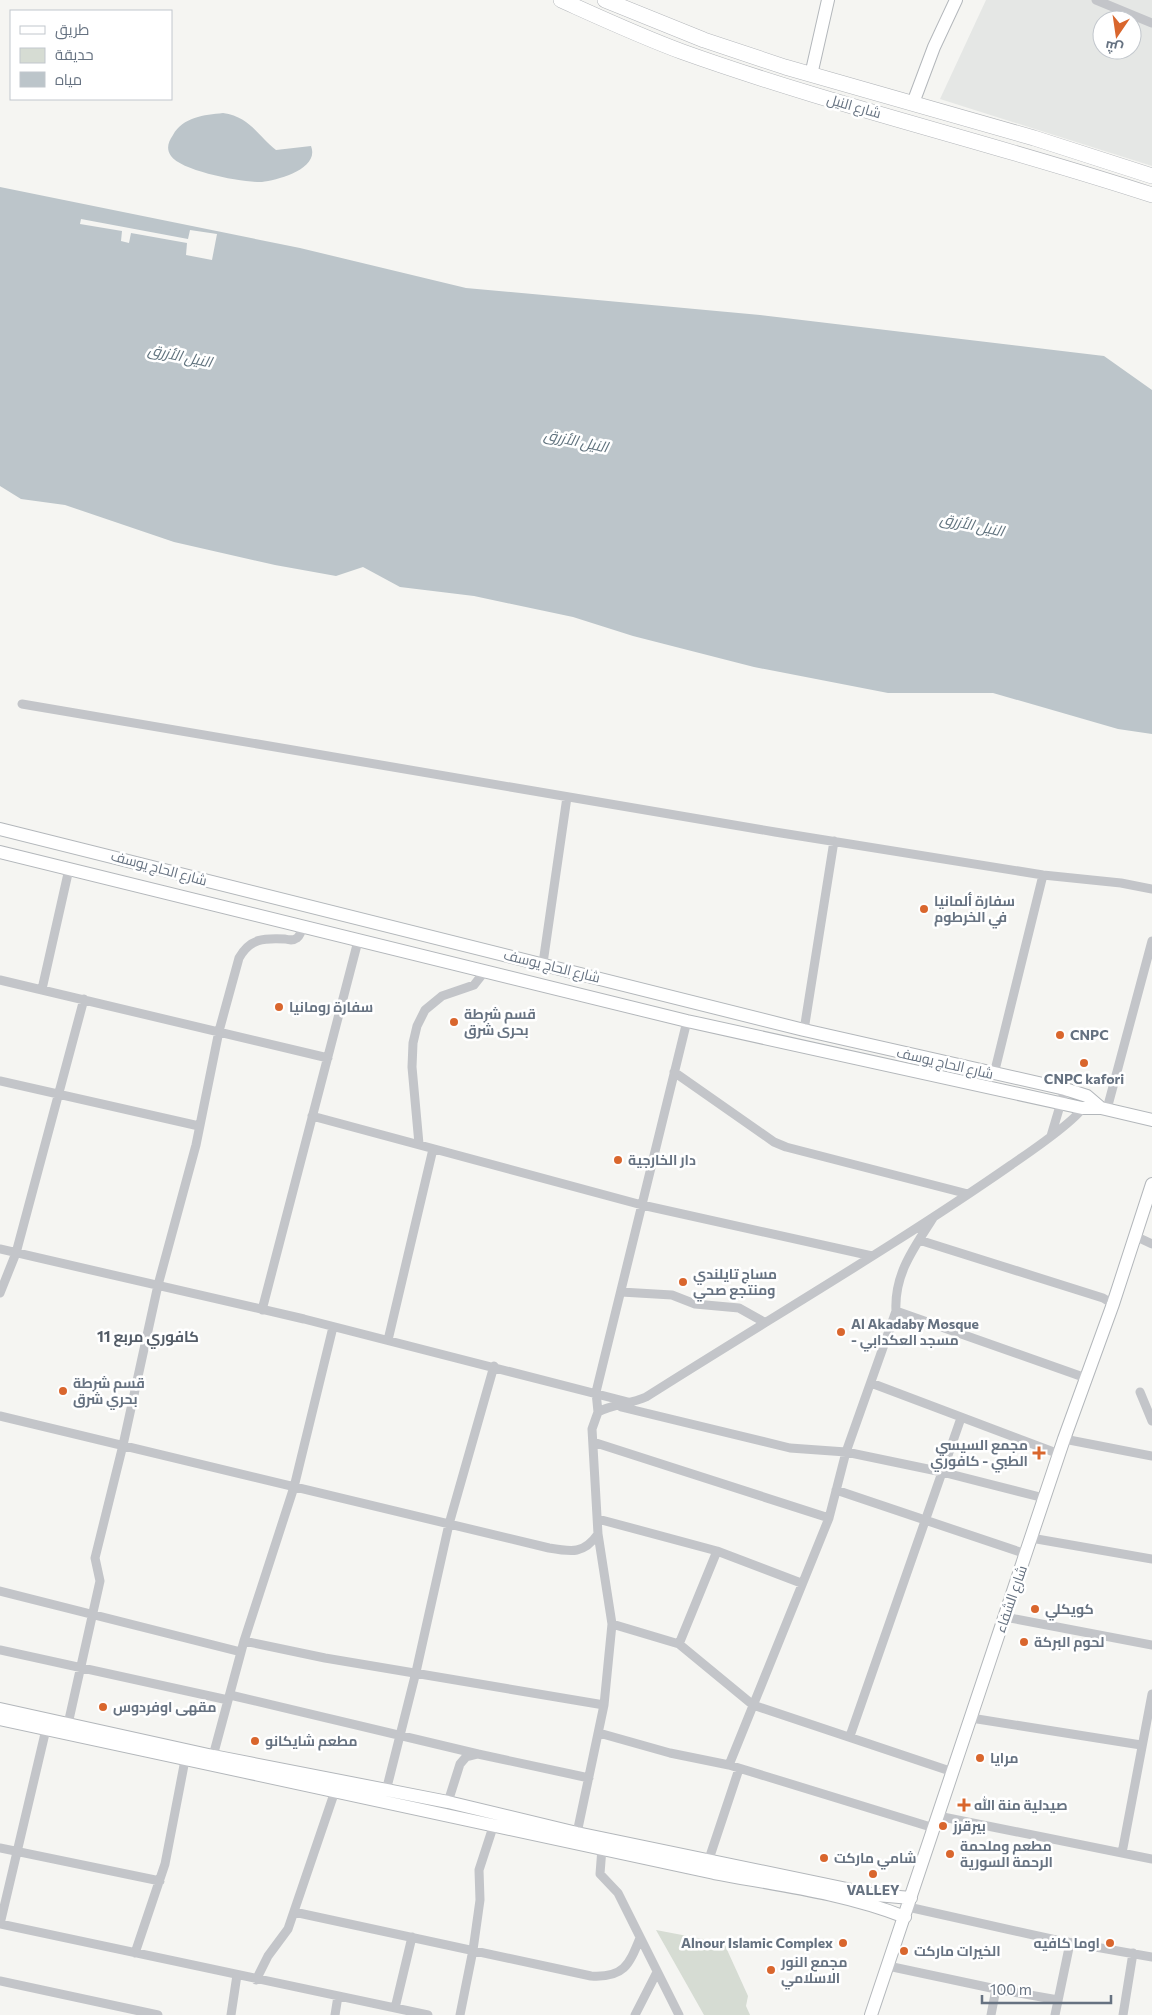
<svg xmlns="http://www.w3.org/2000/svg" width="1152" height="2015" font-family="Commissioner,Cairo,sans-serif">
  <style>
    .built { fill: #e5e7e5; fill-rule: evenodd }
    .green { fill: #d6dcd3 }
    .water { fill: #bcc5ca }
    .pier { fill: #f5f5f2 }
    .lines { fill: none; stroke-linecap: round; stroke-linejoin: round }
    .secondary-casing { stroke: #b3b7bb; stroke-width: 14 }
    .primary-casing { stroke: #b4b7bb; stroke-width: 16 }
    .street { stroke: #c3c5c9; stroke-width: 9 }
    .secondary { stroke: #fff; stroke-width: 12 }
    .primary { stroke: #fff; stroke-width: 15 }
    .poi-dot { fill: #d9662d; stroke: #fff; stroke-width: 2 }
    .labels { text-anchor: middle; stroke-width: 5; stroke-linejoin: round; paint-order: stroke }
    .street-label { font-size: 14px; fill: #667281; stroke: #fff }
    .poi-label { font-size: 14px; font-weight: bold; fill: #667281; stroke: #fff; text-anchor: start }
    .water-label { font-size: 15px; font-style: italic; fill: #61737e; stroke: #fff }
    .neighbourhood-label { font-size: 15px; font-weight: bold; fill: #535c67; stroke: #fff }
  </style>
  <rect width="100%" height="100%" fill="#f5f5f2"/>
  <!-- built -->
  <path class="built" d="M986,0H1152V166L940,99ZM1102,20H1132V50H1102Z"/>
  <!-- green -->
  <path class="green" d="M656,1930L724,1943L748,1996L746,2006L750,2015H704Z"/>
  <!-- water -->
  <path class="water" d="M223,113C250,117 256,134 276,150L311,146C320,169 278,180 262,182C244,183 181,171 171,156C166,149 168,142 173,135C183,117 204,115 223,113Z
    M0,187L300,248L466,288L760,315L1104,356L1152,390V734L1118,729L993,693H888L754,667L633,636L573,617L474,596L400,587L363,567L336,576L275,565L174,542L65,505L21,499L0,486Z"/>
  <!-- pier -->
  <path class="pier" d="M81,219L188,239L190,230L217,234L212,260L186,255L187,243L131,233L129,243L121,241L122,231L80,224Z"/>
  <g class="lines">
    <!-- secondary casing -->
    <g class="secondary-casing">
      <path id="secondary" d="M811,75L828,0
        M913,103L934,47L956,0
        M0,829L804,1030L1065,1089L1087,1096L1101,1108
        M0,852L687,1021L1082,1108H1101L1152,1120
        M0,1709L213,1756L448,1802L577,1833L876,1895L911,1898
        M0,1719L714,1873C778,1885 844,1893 905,1917
        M871,2015L1064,1439L1113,1304L1152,1184"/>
    </g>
    <!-- primary casing -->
    <g class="primary-casing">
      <path id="primary" d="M561,0C601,18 642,37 683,52C837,107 997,144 1152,195
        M605,0L704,40L785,67L1034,138L1152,176"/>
    </g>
    <!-- street -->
    <path class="street" d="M1096,0L1152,23
      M22,704L775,832L1043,875L1121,883L1152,889
      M543,963L567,797
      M0,980L328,1058
      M42,989L69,869
      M804,1030L834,841
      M674,1072L774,1142L786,1147L968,1194
      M994,1074L1043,875
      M0,1081L199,1126
      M1107,1109L1152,941
      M312,1116L642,1205L872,1256
      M1051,1136L1065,1089
      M419,1144L412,1067L413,1043L417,1026L425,1010L442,996L474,985L485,971
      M1135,1236L1152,1244
      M919,1240L1103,1298L1113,1304
      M0,1249L304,1319L628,1402
      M621,1292L672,1295L695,1304L739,1308L764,1322
      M0,1293L16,1253L84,999
      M262,1310L358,941
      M896,1311L1086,1378
      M388,1340L433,1149
      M871,1383L1059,1454
      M1140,1392L1152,1421
      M621,1407L790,1448L846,1452L942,1472L1044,1498
      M598,1412L596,1392L687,1021
      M0,1416L549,1548C572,1552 584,1554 598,1534
      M1064,1439L1152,1456
      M593,1442L829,1518
      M836,1490L1026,1554
      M598,1519L717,1551L801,1583
      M1031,1538L1152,1559
      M0,1591L241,1652
      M1005,1617L1152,1645
      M612,1624L679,1644L753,1705L953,1772
      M244,1641L325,1658L604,1705
      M679,1644L717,1551
      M0,1650L228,1700
      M230,1695L478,1754
      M971,1718L1141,1745
      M68,1724L100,1581L95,1558L123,1445L158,1285L196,1145L219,1031L239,958C250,938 264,938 285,939C289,940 293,941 297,938C300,936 301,931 303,928
      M47,1725L0,1924L428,2015
      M599,1733L670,1753L729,1765L934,1828
      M850,1736L961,1418
      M213,1756L244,1641L294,1487L333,1327
      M729,1765L829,1518L846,1452L896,1311C894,1274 914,1248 933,1218
      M386,1791L416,1672L449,1524L494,1366
      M448,1802L460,1764L466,1757L478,1754L589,1778
      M938,1816L1152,1859
      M577,1833L604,1705L612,1624L598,1534L592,1429L598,1412C613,1404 630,1404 646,1397C767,1320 893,1247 1011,1165C1027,1154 1076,1121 1084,1106
      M0,1848L160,1881
      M602,1848L600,1874L618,1893L679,2015
      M1122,1853L1152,1694
      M711,1864L709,1859L739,1769
      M908,1907L1056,1940L1152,1957
      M294,1912L591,1976C624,1978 629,1965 640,1938
      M135,1953L165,1864L185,1760
      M888,1966L996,1989L1058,2000
      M256,1980L268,1956L288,1929L335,1791
      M0,1981L158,2015
      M395,2008L412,1937
      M231,2015L237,1975
      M335,2015L338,1996
      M460,2015L473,1950L480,1900L479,1870L494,1824
      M635,2015L657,1972
      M991,2015L996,1989
      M1055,2015L1070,1943
      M1123,2015L1133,1953"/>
    <!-- secondary -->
    <use href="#secondary" class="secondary"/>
    <!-- primary -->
    <use href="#primary" class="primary"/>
  </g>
  <!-- markers -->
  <g class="poi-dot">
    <circle cx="924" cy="909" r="5"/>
    <circle cx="279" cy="1007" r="5"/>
    <circle cx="454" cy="1022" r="5"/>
    <circle cx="1060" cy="1035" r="5"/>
    <circle cx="1084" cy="1063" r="5"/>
    <circle cx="618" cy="1160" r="5"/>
    <circle cx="683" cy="1282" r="5"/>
    <circle cx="841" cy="1332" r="5"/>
    <circle cx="63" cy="1391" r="5"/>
    <path d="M1036.5 1445.5h5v5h5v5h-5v5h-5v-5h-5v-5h5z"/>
    <circle cx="1035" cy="1609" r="5"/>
    <circle cx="1024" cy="1642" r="5"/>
    <circle cx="103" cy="1707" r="5"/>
    <circle cx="255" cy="1741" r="5"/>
    <circle cx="980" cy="1758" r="5"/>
    <path d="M961.5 1797.5h5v5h5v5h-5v5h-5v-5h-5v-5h5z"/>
    <circle cx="943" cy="1826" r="5"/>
    <circle cx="950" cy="1854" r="5"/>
    <circle cx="824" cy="1858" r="5"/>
    <circle cx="873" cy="1874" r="5"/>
    <circle cx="843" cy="1943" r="5"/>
    <circle cx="1110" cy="1943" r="5"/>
    <circle cx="904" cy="1951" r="5"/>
    <circle cx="771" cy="1970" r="5"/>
  </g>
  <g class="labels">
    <!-- street labels -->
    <g class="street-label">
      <text transform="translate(854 106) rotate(16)" y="5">شارع النيل</text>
      <text transform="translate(159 868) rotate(15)" y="5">شارع الحاج يوسف</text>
      <text transform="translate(552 966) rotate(14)" y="5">شارع الحاج يوسف</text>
      <text transform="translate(945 1063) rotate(13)" y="5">شارع الحاج يوسف</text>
      <text transform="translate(1011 1599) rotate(-71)" y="5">شارع الشفاء</text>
    </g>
    <!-- poi labels -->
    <g class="poi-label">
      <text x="934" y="906">سفارة ألمانيا<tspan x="934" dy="16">في الخرطوم</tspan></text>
      <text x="289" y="1012">سفارة رومانيا</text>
      <text x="464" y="1019">قسم شرطة<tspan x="464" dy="16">بحرى شرق</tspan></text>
      <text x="1070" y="1040">CNPC</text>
      <text x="1084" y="1084" text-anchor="middle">CNPC kafori</text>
      <text x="628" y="1165">دار الخارجية</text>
      <text x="693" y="1279">مساج تايلندي<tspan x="693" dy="16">ومنتجع صحي</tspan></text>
      <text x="851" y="1329">Al Akadaby Mosque<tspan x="851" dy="16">- مسجد العكدابي</tspan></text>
      <text x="73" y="1388">قسم شرطة<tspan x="73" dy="16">بحري شرق</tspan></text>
      <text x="1028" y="1450" text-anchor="end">مجمع السيسي<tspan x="1028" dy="16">الطبي - كافوري</tspan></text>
      <text x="1045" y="1614">كويكلي</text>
      <text x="1034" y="1647">لحوم البركة</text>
      <text x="113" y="1712">مقهى اوفردوس</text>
      <text x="265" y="1746">مطعم شايكانو</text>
      <text x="990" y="1763">مرايا</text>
      <text x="974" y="1810">صيدلية منة الله</text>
      <text x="953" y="1831">بيرقرز</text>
      <text x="960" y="1851">مطعم وملحمة<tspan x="960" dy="16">الرحمة السورية</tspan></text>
      <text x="834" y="1863">شامي ماركت</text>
      <text x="873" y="1895" text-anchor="middle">VALLEY</text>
      <text x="833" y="1948" text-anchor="end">Alnour Islamic Complex</text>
      <text x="1100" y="1948" text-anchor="end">اوما كافيه</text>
      <text x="914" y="1956">الخيرات ماركت</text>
      <text x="781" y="1967">مجمع النور<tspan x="781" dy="16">الاسلامي</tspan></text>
    </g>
    <!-- water labels -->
    <g class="water-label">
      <text transform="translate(180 356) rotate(12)" y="5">النيل الأزرق</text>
      <text transform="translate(576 441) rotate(12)" y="5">النيل الأزرق</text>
      <text transform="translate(972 525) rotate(12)" y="5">النيل الأزرق</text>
    </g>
    <!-- neighbourhood labels -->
    <g class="neighbourhood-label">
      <text x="148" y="1342">كافوري مربع 11</text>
    </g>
  </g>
  <!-- legend -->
  <rect x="10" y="10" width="162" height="90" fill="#ffffff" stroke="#c2c7cd"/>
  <rect x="20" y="26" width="25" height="8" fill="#ffffff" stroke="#c2c7cd"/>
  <text x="55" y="35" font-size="15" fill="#667281">طريق</text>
  <rect x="20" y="48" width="25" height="15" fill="#d6dcd3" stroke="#c2c7cd"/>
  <text x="55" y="60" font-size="15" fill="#667281">حديقة</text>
  <rect x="20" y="72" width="25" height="15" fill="#bcc5ca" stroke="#c2c7cd"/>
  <text x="55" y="85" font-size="15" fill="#667281">مياه</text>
  <!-- north arrow -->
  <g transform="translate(1117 35) rotate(193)"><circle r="24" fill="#ffffff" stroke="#c2c7cd"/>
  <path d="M0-4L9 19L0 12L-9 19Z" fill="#d9662d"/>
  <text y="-8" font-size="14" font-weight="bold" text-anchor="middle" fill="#667281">ش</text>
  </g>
  <!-- scale -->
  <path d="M982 1995v8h129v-8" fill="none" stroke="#667281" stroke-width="2.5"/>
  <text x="990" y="1995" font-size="15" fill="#667281" stroke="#ffffff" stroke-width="4" paint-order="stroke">100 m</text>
</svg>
